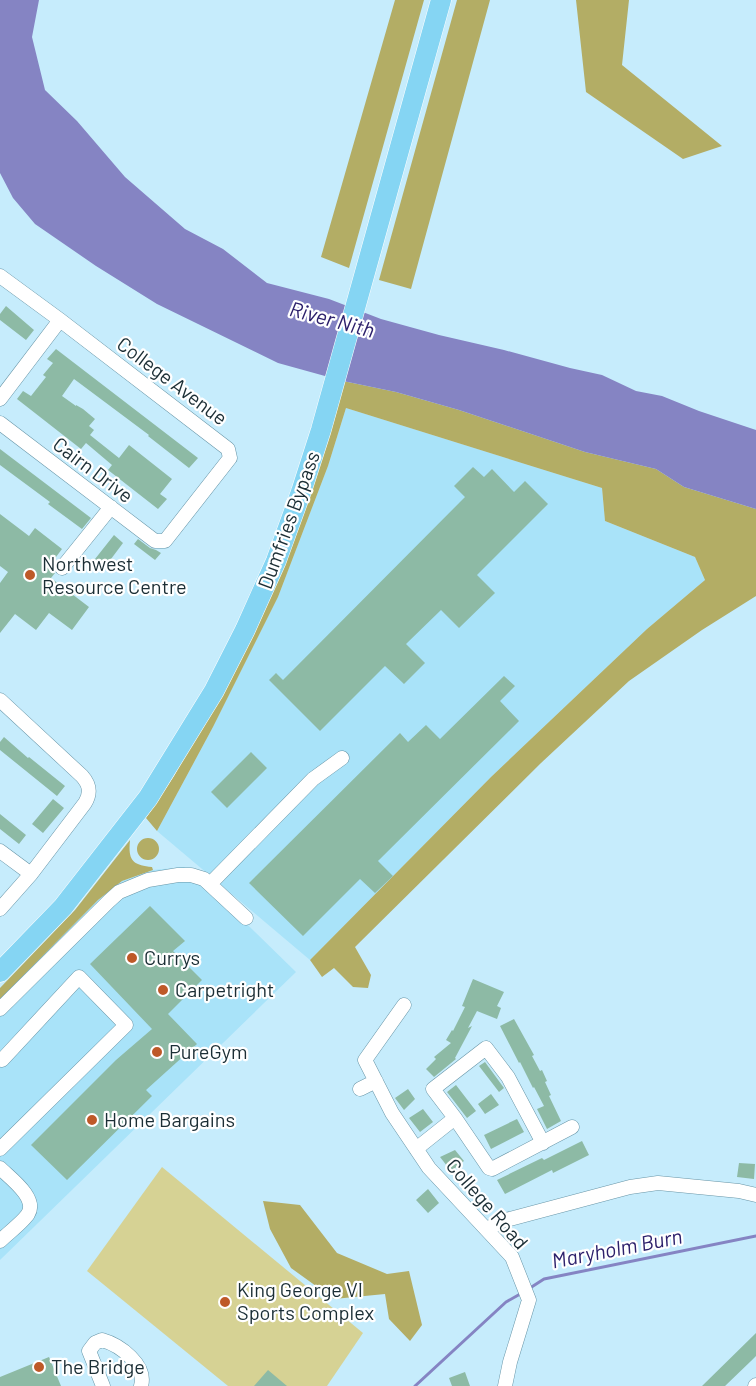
<svg xmlns="http://www.w3.org/2000/svg" width="756" height="1386" font-family="Barlow,sans-serif">
  <style>
    .built { fill: #a9e3f9 }
    .green { fill: #d6d294 }
    .forest { fill: #b3ad65 }
    .water { fill: #8584c3 }
    .lines { fill: none; stroke-linecap: round; stroke-linejoin: round }
    .stream { stroke: #8584c3; stroke-width: 3 }
    .building { fill: #8dbaa5 }
    .minor-casing { stroke: #6795a7; stroke-width: 15 }
    .highway-casing { stroke: #fff; stroke-width: 21 }
    .minor { stroke: #fff; stroke-width: 14 }
    .highway { stroke: #85d5f3; stroke-width: 20 }
    .poi-dot { fill: #be5928; stroke: #fff; stroke-width: 2 }
    .labels { text-anchor: middle; stroke-width: 4.5; stroke-linejoin: round; paint-order: stroke }
    .street-label { font-size: 20px; fill: #1b2e35; stroke: #fff }
    .poi-label { font-size: 20px; fill: #1b2e35; stroke: #fff; text-anchor: start }
    .water-label { font-size: 21px; font-style: italic; fill: #2d216c; stroke: #fff }
  </style>
  <rect width="100%" height="100%" fill="#c6ecfc"/>
  <!-- built -->
  <path class="built" d="M346,408L602,488L605,521L695,557L705,580L647,629L491,777L310,960L157,831L213,727L278,597L328,466Z
    M184,867L220,898L296,972L0,1260V999L98,900L122,881L153,870Z"/>
  <!-- green -->
  <path class="green" d="M162,1167L363,1333L327,1386H228L87,1271Z"/>
  <!-- forest -->
  <path class="forest" d="M395,0H424L349,268L321,257Z
    M457,0H490L411,289L379,280Z
    M576,0H629L622,65L722,146L683,159L586,92Z
    M343,381L396,392L459,410L585,452L656,469L684,487L756,509V596L702,630L629,681L541,763L355,947L371,975L368,988L353,987L334,968L322,977L310,960L491,777L647,629L705,580L695,557L605,521L602,488L346,408L328,466L278,597L213,727L157,831L146,818L174,776L205,720Z
    M137 849a11 11 0 1 1 22 0a11 11 0 1 1-22 0Z
    M130,840C128,860 132,865 152,867L153,870L122,881L98,900L0,999V988L75,910Z
    M263,1201L300,1205L337,1253L387,1274L409,1271L422,1325L410,1341L389,1319L385,1294L334,1299L291,1268L270,1229Z"/>
  <!-- water -->
  <path class="water" d="M0,0H39L32,37L45,90L77,121L125,177L185,229L223,249L267,283L329,299L381,319L439,335L504,350L570,368L602,375L636,391L662,396L699,411L756,430V509L684,487L656,469L585,452L459,410L396,392L343,381L278,363L157,304L96,266L35,224L13,198L0,173Z"/>
  <g class="lines">
    <!-- stream -->
    <path class="stream" d="M530,1288L544,1279L756,1236
      M415,1386L506,1302L522,1293"/>
  </g>
  <!-- building -->
  <path class="building" d="M6,306L34,330L26,340L0,320V314Z
    M56,349L198,458L189,468L148,436L149,435L74,379L62,396L76,406V405L83,409L95,419L89,426L94,430L90,435L119,458L129,445L172,479L160,494L167,499L158,509L108,470L112,465L86,443L81,449L17,399L23,391L31,396L46,377L43,375L53,363L47,359Z
    M0,449L91,518L82,529L48,504L50,502L0,465Z
    M473,467L484,477L492,469L514,492L525,481L548,504L477,575L495,593L459,628L441,610L406,644L425,663L404,684L385,666L320,731L269,680L276,673L283,680L465,497L454,486Z
    M0,514L29,536L35,528L62,549L50,565L53,567L55,573L51,578L89,607L72,630L49,613L36,630L15,614L0,633V583L8,572L0,566Z
    M114,535L123,543L105,567L95,559Z
    M138,539L150,548L156,550L161,553L155,560L134,544Z
    M504,676L515,686L500,701L519,721L378,861L393,876L375,893L360,879L303,936L249,883L400,733L408,742L426,725L440,739Z
    M4,737L28,758L29,757L65,786L57,796L0,750V742Z
    M251,752L267,768L227,808L211,792Z
    M53,799L64,808L43,833L32,824Z
    M0,814L26,835L19,844L0,829Z
    M150,906L185,941L173,951L202,980L168,1014L197,1044L146,1090L152,1096L67,1180L31,1145L116,1060L152,1029L90,964Z
    M473,979L504,992L497,1006L501,1008L497,1019L477,1011L468,1028L472,1026L455,1058L456,1059L434,1077L426,1069L436,1059L434,1057L451,1043L446,1040L452,1030L453,1031L465,1007L462,1006Z
    M514,1019L534,1055L532,1056L540,1071L542,1070L547,1081L545,1082L551,1095L549,1096L561,1121L547,1129L537,1109L544,1106L534,1087L533,1088L520,1062L519,1063L500,1026Z
    M485,1062L504,1088L499,1092L479,1066Z
    M456,1085L476,1111L467,1118L447,1092Z
    M408,1089L415,1099L404,1110L395,1098Z
    M491,1094L499,1105L485,1114L478,1104Z
    M423,1109L433,1122L420,1132L409,1118Z
    M517,1119L524,1132L491,1149L484,1135Z
    M582,1141L589,1155L553,1173L552,1170L505,1194L497,1180L542,1158L544,1160Z
    M455,1150L464,1161L451,1171L440,1157Z
    M739,1163L755,1164L754,1179L737,1177Z
    M428,1189L439,1203L428,1213L416,1200Z
    M756,1333V1356L751,1361L725,1386H702Z
    M49,1357L61,1386H0V1377Z
    M268,1370L287,1386H254Z
    M465,1372L470,1386H452L449,1378Z"/>
  <g class="lines">
    <!-- minor casing -->
    <g class="minor-casing">
      <path id="minor" d="M0,276L60,320L228,449L230,458L165,541H155L0,423
        M0,399L60,320
        M62,568L111,507
        M0,700L82,776C90,785 91,793 85,803L31,874L0,909
        M0,851L31,874
        M210,884L313,779L342,758
        M404,1005L365,1060L392,1113L429,1168L512,1257L529,1300L510,1362L505,1386
        M0,1009L109,901L119,892L148,880L178,875H191L204,879L246,918
        M360,1089L376,1081
        M543,1143L508,1077L486,1048L433,1089L455,1118L489,1168L492,1169L572,1127
        M0,1149L126,1025L79,977L2,1060
        M416,1149L455,1118
        M0,1168C10,1178 38,1198 28,1214C23,1222 7,1234 0,1241
        M487,1229L502,1221L630,1187L658,1183L739,1191L756,1195
        M103,1386L89,1351L95,1343L102,1340C120,1345 147,1365 141,1386
        M755,1386L756,1385"/>
    </g>
    <!-- highway casing -->
    <g class="highway-casing">
      <path id="highway" d="M0,972L63,907L148,798L214,691L245,630L276,561L301,492L321,430L441,0"/>
    </g>
    <!-- minor -->
    <use href="#minor" class="minor"/>
    <!-- highway -->
    <use href="#highway" class="highway"/>
  </g>
  <!-- markers -->
  <g class="poi-dot">
    <circle cx="30" cy="575" r="6"/>
    <circle cx="132" cy="958" r="6"/>
    <circle cx="163" cy="990" r="6"/>
    <circle cx="157" cy="1052" r="6"/>
    <circle cx="92" cy="1120" r="6"/>
    <circle cx="225" cy="1302" r="6"/>
    <circle cx="39" cy="1367" r="6"/>
  </g>
  <g class="labels">
    <!-- street labels -->
    <g class="street-label">
      <text transform="translate(172 381) rotate(37)" y="7">College Avenue</text>
      <text transform="translate(93 470) rotate(37)" y="7">Cairn Drive</text>
      <text transform="translate(289 520) rotate(-70)" y="7">Dumfries Bypass</text>
      <text transform="translate(487 1204) rotate(49)" y="7">College Road</text>
    </g>
    <!-- poi labels -->
    <g class="poi-label">
      <text x="42" y="571">Northwest<tspan x="42" dy="23">Resource Centre</tspan></text>
      <text x="144" y="965">Currys</text>
      <text x="175" y="997">Carpetright</text>
      <text x="169" y="1059">PureGym</text>
      <text x="104" y="1127">Home Bargains</text>
      <text x="237" y="1297">King George VI<tspan x="237" dy="23">Sports Complex</tspan></text>
      <text x="51" y="1374">The Bridge</text>
    </g>
    <!-- water labels -->
    <g class="water-label">
      <text transform="translate(332 320) rotate(15)" y="7">River Nith</text>
      <text transform="translate(617 1249) rotate(-11)" y="7">Maryholm Burn</text>
    </g>
  </g>
</svg>
